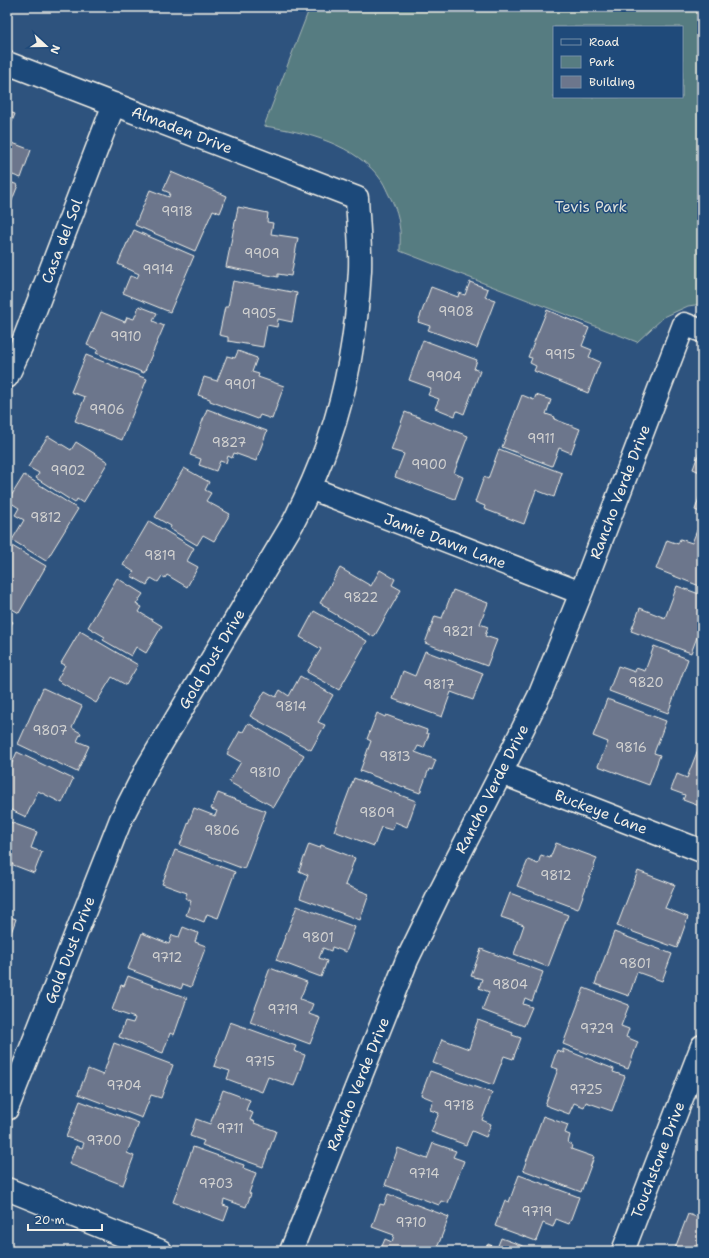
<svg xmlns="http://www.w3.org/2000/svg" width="709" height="1258" font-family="'Shantell Sans',sans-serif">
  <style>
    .green { fill: #577c81; stroke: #a6b6b4; fill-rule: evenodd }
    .building { fill: #6c768c; stroke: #f4f1e8 }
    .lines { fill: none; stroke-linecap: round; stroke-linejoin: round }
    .minor-casing { stroke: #f4f1e8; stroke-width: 25 }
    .minor { stroke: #1f4a7a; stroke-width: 22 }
    .labels { text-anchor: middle; stroke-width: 3; stroke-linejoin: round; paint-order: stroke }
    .number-label { font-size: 13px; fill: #d2d2d1 }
    .street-label { font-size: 15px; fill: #f4f1e8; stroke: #1f4a7a }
    .park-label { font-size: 15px; fill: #dcdfd9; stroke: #1f4a7a }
  </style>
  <rect width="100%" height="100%" fill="#2e537e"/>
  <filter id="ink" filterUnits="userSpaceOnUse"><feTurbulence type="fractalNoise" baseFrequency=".025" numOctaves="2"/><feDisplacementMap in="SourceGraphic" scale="8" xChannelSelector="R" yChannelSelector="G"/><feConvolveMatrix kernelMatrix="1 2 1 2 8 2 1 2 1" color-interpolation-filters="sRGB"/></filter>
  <g filter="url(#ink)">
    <!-- green -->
    <path class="green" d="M310,7H702V304L688,306L664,317L637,342L400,251C400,242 401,232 399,224C398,213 394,204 389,195C387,191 385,186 382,181C356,144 306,132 264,126ZM554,27H682V97H554Z"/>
    <!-- building -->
    <path class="building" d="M7,111L15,114L7,134Z
      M7,141L31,150L21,178L7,173Z
      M171,172L227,196L220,213L213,210L195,251L135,225L150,190L169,197L170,193L163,190Z
      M7,181L18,185L7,213Z
      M238,207L268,213L267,222L273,223L271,234L298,238L291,276L278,274V277L226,267Z
      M134,230L194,256L170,312L123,293L130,276L137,278L139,274L118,264L127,243H128Z
      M233,281L297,293L292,322L278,319L277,327L267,325L263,347L228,341V337L219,335L225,307H228Z
      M470,282L488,289L485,297L495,300L477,348L428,330L430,326L418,322L431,287L458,297L459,293L465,295Z
      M139,306L157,313L153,321L164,326L144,373L96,353L98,350L87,345L101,312L125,322L127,317L134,319Z
      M547,310L589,328L582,346L592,350L589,357L600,362L588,393L534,371L536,366L530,363L532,358L528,357Z
      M423,340L477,360L474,369L480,371L464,414L457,411L455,416L435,408L439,399L428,395L431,388L409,380Z
      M238,351L257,358L252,372L259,374L258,377L284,386L272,419L260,415L258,419L210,401V399L198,395L204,377L217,381L227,356L235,358Z
      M86,355L147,379L122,440L75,421L85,397L71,392Z
      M522,395L534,400L536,395L551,400L546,414L555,417L554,419L580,429L571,453L559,448L552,466L502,447Z
      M207,409L267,431L256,461L234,453L232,458L228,456L226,463L220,461L216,471L199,465L201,459L190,455Z
      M405,412L468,436L454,473L463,477L455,499L395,477L404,454L391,450Z
      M48,436L71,450L76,442L108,462L83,503L77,499L75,503L36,478L39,473L28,467Z
      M701,447L702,448V473L693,469Z
      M499,449L562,473L554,497L536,490L524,524L484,509L485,506L475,502L484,477L488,479Z
      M184,468L209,482L205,490L211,493L206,501L230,514L214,541L203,535L197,545L170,529L171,526L155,517Z
      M24,475L78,509L46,561L12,540L24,520L15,515L19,508L8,501Z
      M701,492L702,493V513L695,510Z
      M149,521L194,548L187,561L198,567L187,587L167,575L165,578L162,576L158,582L151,578L147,585L131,576L134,572L123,565Z
      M700,523L702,524V587L656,569L667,540L678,544L680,539L692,543Z
      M12,546L46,566L19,613L7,606V554Z
      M340,568L371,586L380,570L395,579L392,585L401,590L374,637L328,610L329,608L320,603Z
      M117,578L143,594L136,604L142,607L139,612L162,626L146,653L136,647L131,656L103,640L105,637L88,627Z
      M677,586L702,595V624L691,653L631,631L640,608L665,618Z
      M453,590L488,603L480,624L488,627L485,636L497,640L487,666L425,643L435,616L442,618Z
      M314,611L367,641L339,690L307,672L321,649L300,637Z
      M7,618L13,622L7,631Z
      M80,631L138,665L126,685L112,677L96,703L57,680L65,665L61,663Z
      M654,646L688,659L668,713L609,691L618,666L635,672L636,668L645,671Z
      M425,651L483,673L473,700L451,692L442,717L393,699L403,671L415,676Z
      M300,676L333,695L318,722L325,725L311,750L250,716L265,691L276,697L280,690L289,696Z
      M43,688L82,706L72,728L81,733L77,741L89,746L77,772L18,744Z
      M607,699L666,721L654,753L660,755L649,785L598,766L608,742L593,736Z
      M377,713L385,717L386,715L427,730L426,733L429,734L424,748L418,746L415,752L436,760L432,770L429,769L420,793L360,771L371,741L367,739Z
      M248,723L304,755L274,807L229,782L241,762L227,754L240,731L243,732Z
      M702,739V807L683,800L685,795L671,790L677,774L687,778Z
      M17,752L73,779L62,803L38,791L26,817L7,808V774Z
      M354,778L416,801L407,827L395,822L392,830L381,827L374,846L334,831Z
      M218,793L266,811L244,869L180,845L194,808L215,816L217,811L211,809Z
      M7,821L37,832L31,848L42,852L34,873L8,863L7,866Z
      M556,843L597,858L578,909L517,886L528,860L538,864L541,855L550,858Z
      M309,844L320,848L321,845L355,858L345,885L369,894L360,920L300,898L308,875L299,871Z
      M175,850L235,872L218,918L207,914L204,922L186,915L191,901L185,898L187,893L162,884Z
      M638,871L675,885L665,908L688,917L677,948L617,926Z
      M510,893L568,915L548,967L514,954L524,925L501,917Z
      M297,906L355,927L346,952L332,947L331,951L323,948L319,958L327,961L321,977L276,960Z
      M7,916L16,919L7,944Z
      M183,927L198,933L195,942L206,946L191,987L183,984L181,989L128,969L142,933L169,944L172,935L179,937Z
      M614,932L672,954L662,981L637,972L629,996L595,984Z
      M481,949L543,972L532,1001L525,998L523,1004L532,1007L524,1026L482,1010L489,992L479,988L482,979L471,976Z
      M270,968L307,982L300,999L313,1004L309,1014L320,1018L310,1044L250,1022Z
      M128,976L187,998L174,1035L170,1033L163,1053L119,1037L125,1021L133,1023L135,1018L112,1010L121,985L124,986Z
      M584,988L629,1005L621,1026L629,1029L626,1037L638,1042L628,1069L563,1044Z
      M478,1020L513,1033L512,1035L521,1038L513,1059L504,1056L493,1085L433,1063L442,1039L469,1049L474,1033H473Z
      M230,1022L296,1046L294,1051L305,1055L294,1086L268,1077L262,1092L227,1079L230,1071L214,1066Z
      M114,1043L173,1065L161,1098L151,1095L142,1118L78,1094L88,1069L103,1075Z
      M563,1049L614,1069L613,1072L625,1076L612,1111L586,1102L584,1107L574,1103L569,1114L545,1105L558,1069L551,1067L557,1050L564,1053L563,1051Z
      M430,1071L492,1093L482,1120L491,1124L486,1137L472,1131L466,1145L431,1132L439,1113L430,1110L433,1100L421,1095Z
      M223,1090L250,1100L246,1110L253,1113L250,1120L255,1122L254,1123L276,1131L263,1167L202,1145L204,1141L190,1136L196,1119L210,1124Z
      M80,1101L139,1123L127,1153L134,1156L123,1185L69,1164L76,1146L82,1148L84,1143L66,1137Z
      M543,1116L568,1125L565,1133L570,1135L568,1143L572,1145L571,1149L594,1157L581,1192L523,1170Z
      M433,1143L456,1151L453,1157L464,1161L448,1203L441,1201L439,1205L385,1185L398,1148L427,1159Z
      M193,1147L244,1165L243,1168L256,1173L249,1193L251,1194L246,1207L224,1199L223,1205L229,1207L224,1221L173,1202Z
      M519,1175L579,1197L569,1224L556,1219L553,1227L543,1223L536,1241L495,1226L505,1200L509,1202Z
      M388,1194L449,1217L436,1251H380L385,1239L392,1242L394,1235L372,1227L380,1204L384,1205Z
      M688,1214L702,1219V1251H674Z
      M501,1238L534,1250V1251H485L488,1244L497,1248Z"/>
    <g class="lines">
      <!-- minor casing -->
      <g class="minor-casing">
        <path id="minor" d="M7,63L357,198C358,222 361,246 360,270C357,327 348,386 329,440C319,468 307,496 293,523L148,766L121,819L7,1109
          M7,377L21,347L114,104
          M310,488L581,593
          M501,773L702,851
          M7,1189L161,1251
          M291,1251L407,960L438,896L501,773L540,694L581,593L684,324L702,331
          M623,1251L702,1046"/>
      </g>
      <!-- minor -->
      <use href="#minor" class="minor"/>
    </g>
  </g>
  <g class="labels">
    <!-- number labels -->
    <g class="number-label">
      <text x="177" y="216">9918</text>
      <text x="262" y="258">9909</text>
      <text x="158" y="274">9914</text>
      <text x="456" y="316">9908</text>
      <text x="259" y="318">9905</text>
      <text x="126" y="341">9910</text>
      <text x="560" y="359">9915</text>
      <text x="444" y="381">9904</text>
      <text x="240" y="389">9901</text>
      <text x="107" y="414">9906</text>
      <text x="541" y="443">9911</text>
      <text x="229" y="447">9827</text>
      <text x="429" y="469">9900</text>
      <text x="68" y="475">9902</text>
      <text x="46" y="522">9812</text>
      <text x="160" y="560">9819</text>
      <text x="361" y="602">9822</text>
      <text x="458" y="636">9821</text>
      <text x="646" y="687">9820</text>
      <text x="439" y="689">9817</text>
      <text x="291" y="711">9814</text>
      <text x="50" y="735">9807</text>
      <text x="631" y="752">9816</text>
      <text x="395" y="761">9813</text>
      <text x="265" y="777">9810</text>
      <text x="377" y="817">9809</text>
      <text x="222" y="835">9806</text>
      <text x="556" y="880">9812</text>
      <text x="318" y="942">9801</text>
      <text x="167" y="962">9712</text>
      <text x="635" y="968">9801</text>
      <text x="510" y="989">9804</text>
      <text x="283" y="1014">9719</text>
      <text x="597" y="1033">9729</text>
      <text x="260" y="1066">9715</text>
      <text x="124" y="1090">9704</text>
      <text x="586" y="1094">9725</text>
      <text x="459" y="1110">9718</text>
      <text x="230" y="1133">9711</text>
      <text x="104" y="1145">9700</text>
      <text x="424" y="1178">9714</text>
      <text x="216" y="1188">9703</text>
      <text x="537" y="1216">9719</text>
      <text x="411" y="1227">9710</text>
    </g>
    <!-- street labels -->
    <g class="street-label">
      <text transform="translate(182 130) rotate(21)" y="5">Almaden Drive</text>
      <text transform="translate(62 241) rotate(-69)" y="5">Casa del Sol</text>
      <text transform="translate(620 492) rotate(-69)" y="5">Rancho Verde Drive</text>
      <text transform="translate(445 541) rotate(21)" y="5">Jamie Dawn Lane</text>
      <text transform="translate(212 659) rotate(-59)" y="5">Gold Dust Drive</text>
      <text transform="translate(492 789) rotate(-63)" y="5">Rancho Verde Drive</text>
      <text transform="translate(601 812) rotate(21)" y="5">Buckeye Lane</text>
      <text transform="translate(70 950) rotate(-69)" y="5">Gold Dust Drive</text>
      <text transform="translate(358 1084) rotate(-68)" y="5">Rancho Verde Drive</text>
      <text transform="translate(658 1160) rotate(-69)" y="5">Touchstone Drive</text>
    </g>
    <!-- park labels -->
    <g class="park-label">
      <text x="591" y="212">Tevis Park</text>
    </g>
  </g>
  <!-- margin -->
  <rect width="709" height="1258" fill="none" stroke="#1f4a7a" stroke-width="24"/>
  <rect x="12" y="12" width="685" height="1234" fill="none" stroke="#f4f1e8" stroke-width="1.5" filter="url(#ink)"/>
  <!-- legend -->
  <rect x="553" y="26" width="130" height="72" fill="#1f4a7a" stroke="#748da6"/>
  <rect x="561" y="39" width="20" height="6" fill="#1f4a7a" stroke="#748da6"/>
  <text x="589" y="46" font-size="12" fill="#f4f1e8">Road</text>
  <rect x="561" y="56" width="20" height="12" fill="#577c81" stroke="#748da6"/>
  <text x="589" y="66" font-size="12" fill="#f4f1e8">Park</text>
  <rect x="561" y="76" width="20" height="12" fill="#6c768c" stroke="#748da6"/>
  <text x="589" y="86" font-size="12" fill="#f4f1e8">Building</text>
  <!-- north arrow -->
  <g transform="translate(46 46) rotate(111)" stroke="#1f4a7a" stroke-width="3" paint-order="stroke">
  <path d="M0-3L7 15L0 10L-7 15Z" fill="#f4f1e8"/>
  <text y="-6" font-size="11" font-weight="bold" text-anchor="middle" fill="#f4f1e8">N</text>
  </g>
  <!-- scale -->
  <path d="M28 1224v6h74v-6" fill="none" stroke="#f4f1e8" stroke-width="2"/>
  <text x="34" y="1224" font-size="12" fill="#f4f1e8" stroke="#1f4a7a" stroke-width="3" paint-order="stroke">20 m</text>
</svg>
